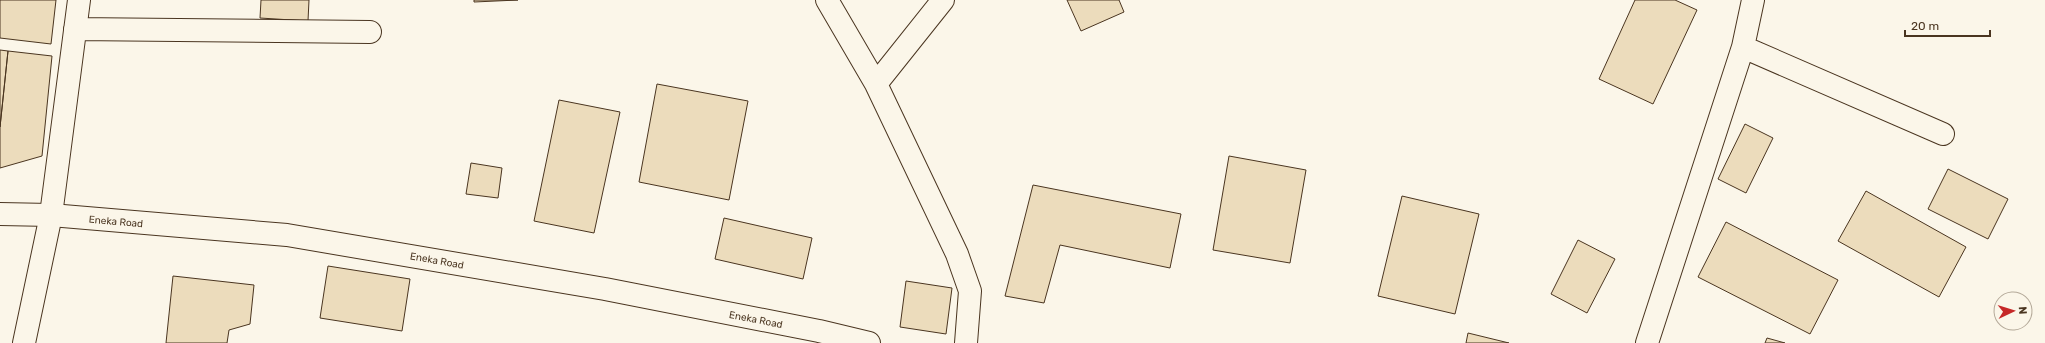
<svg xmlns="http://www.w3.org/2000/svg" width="2045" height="343" font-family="Rubik,sans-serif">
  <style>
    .building { fill: #ecdcbc; stroke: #4a3520 }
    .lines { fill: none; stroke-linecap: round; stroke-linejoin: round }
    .minor-casing { stroke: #4a3520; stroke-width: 24 }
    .major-casing { stroke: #4a3520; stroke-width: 24 }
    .minor { stroke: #fbf6e9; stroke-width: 22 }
    .major { stroke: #fbf6e9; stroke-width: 22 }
    .labels { text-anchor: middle; stroke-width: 3; stroke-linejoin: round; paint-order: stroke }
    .street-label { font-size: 10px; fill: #4a3520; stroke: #fbf6e9 }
  </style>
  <rect width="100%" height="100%" fill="#fbf6e9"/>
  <!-- building -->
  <path class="building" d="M0,0H56L51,44L0,38Z
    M261,0H309L308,21L260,18Z
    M474,0H518L474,2Z
    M1067,0H1119L1124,12L1081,31Z
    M1635,0H1675L1697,10L1653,104L1599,79Z
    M0,50L8,51L0,127Z
    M8,51L52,56L42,156L0,168V127Z
    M657,84L748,101L729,200L639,182Z
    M559,100L620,112L594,233L534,221Z
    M1745,124L1773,138L1746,193L1718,179Z
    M1229,156L1306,170L1290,263L1213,250Z
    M471,163L502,168L498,198L466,194Z
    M1948,169L2008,199L1988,239L1928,209Z
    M1033,185L1181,214L1170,268L1060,245L1044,303L1005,296Z
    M1866,191L1966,247L1939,297L1838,241Z
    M1402,196L1479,214L1455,314L1378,296Z
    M724,218L812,238L803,279L715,259Z
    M1726,222L1838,280L1810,334L1698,277Z
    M1578,240L1615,259L1587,313L1551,294Z
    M328,266L410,279L402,331L320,318Z
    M173,276L254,285L250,324L229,330L227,343H166Z
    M906,281L952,288L946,334L900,327Z
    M1468,333L1509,343H1466Z
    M1767,338L1785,343H1765Z"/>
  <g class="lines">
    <!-- minor casing -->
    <g class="minor-casing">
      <path id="minor" d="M827,0L876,84L957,254L970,291L966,343
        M75,29L370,32
        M1743,47L1943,134
        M876,84L943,0
        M24,343L51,215L79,0
        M1647,343L1743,47L1753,0"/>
    </g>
    <!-- major casing -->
    <g class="major-casing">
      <path id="major" d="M0,214L51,215L287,235L605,289L819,331L869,343"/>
    </g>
    <!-- minor -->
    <use href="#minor" class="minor"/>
    <!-- major -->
    <use href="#major" class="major"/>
  </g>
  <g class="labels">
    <!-- street labels -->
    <g class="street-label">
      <text transform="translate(116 221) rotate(5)" y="4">Eneka Road</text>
      <text transform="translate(437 260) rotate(10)" y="4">Eneka Road</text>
      <text transform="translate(756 319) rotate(11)" y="4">Eneka Road</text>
    </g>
  </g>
  <!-- north arrow -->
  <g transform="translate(2013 311) rotate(86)"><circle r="19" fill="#fbf6e9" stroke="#b4a999"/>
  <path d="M0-3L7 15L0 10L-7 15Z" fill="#c62828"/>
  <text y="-6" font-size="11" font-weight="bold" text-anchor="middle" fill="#4a3520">N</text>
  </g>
  <!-- scale -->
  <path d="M1905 30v6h85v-6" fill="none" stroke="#4a3520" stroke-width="2"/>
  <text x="1911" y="30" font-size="12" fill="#4a3520" stroke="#fbf6e9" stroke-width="3" paint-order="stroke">20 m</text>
</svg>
